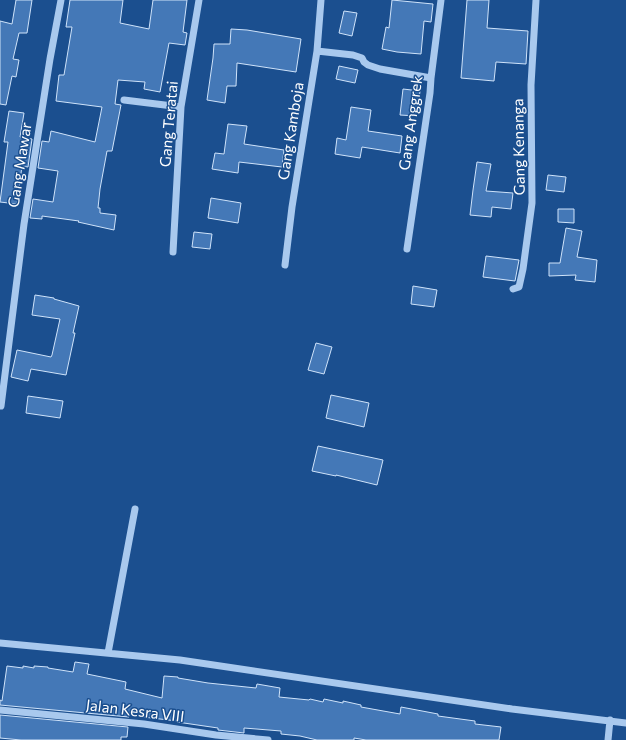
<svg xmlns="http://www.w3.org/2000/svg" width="626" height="740" font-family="Commissioner,sans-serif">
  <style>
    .building { fill: #4478b7; stroke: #cfe3fa }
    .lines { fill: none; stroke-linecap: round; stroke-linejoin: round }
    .minor { stroke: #a9c9ee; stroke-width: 7 }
    .labels { text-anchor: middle; stroke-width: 3; stroke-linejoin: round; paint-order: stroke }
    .street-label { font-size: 15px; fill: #fff; stroke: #1b4f8f }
  </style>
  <rect width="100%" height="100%" fill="#1b4f8f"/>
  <!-- building -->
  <path class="building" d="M16,0H32L27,33H19L13,59L19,60L16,77L12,76L6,105L0,104V21L12,24Z
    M70,0H123L120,23L149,29L153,0H187L183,32L187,33L185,45L169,43L160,92L144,89L145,82L118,80L115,104L121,105L112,151H107L100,189L98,208H100V213L116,215L114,230L78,222L79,221L42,216V219L30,218L33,199L53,202L57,177L58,171L38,168L42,141L49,142L51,131L95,142L102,107L56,101L59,75H64L72,27H66Z
    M392,0L433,4L431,22L424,21L421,54L397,52L382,49L386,27L389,28Z
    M467,0H489L487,28L528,31L526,64L496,62L494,81L461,78Z
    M344,11L357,13L352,36L339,33Z
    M231,29L247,30L301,39L296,72L237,63L236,86H227L225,103L207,100L213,58L214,44H230Z
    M339,66L358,70L355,83L336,79Z
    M403,89L420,91L417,116L400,115Z
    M351,107L371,110L368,131L402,136L400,153L362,147L360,158L335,154L337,138L346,140Z
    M9,111L24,113L20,137L32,139L28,167L22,166L17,204L0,202L8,142H4Z
    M228,124L247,126L244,144L284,150L282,167L239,162L238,173L212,169L215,153L224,154Z
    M477,162L491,164L486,191L513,193L511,209L492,207L491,217L470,215L473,190Z
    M548,175L566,177L564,192L546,190Z
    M211,198L241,203L238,223L208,218Z
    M558,209H574V223L558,222Z
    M566,228L582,231L577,257L597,260L595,282L575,280L576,275L549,276V263H560Z
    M194,232L212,234L210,249L192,247Z
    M486,256L519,260L515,281L483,277Z
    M413,286L437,290L434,307L411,304Z
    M35,295L54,298V299L79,306L73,333H75L66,375L31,369L28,381L11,377L17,350L51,357L52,355L60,319L32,315Z
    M316,343L332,347L324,374L308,370Z
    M331,395L369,403L364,427L326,418Z
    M28,396L63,401L60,418L26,413Z
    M318,446L383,460L377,485L336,475V476L312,471Z
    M75,662L89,664L87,674L126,682L125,689L162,698L164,676L178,677V678L208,683L256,688L257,684L280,688L279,697L309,700L310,699L323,702L324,699L343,703V701L361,705V707L400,714L401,707L438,714V716L475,721V724L501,727L499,740H366L354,738V740H317L300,736L281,734V731L244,728V733L218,730V728L177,722V721L143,717L129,713V717L0,705V700L2,701L7,666L23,668V666L34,668V666L48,667V668L73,672Z
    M0,715L128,727L127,737H121V740H21L0,738Z"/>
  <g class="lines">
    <!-- minor -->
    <path class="minor" d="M317,51L353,55L362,58L364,62L368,65L380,69L431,78
      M124,100L181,107
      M407,249L430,93L431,78L441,0
      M173,252L181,107L199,0
      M285,265L292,207L317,51L321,0
      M513,289L519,287L523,269L532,203L531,85L536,0
      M1,406L24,224L50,59L61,0
      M0,643L180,660L512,709L626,723
      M108,653L135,509
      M0,710L144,724L216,735L268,740
      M608,740L610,720"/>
  </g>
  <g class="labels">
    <!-- street labels -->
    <g class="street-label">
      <text transform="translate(411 123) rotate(-82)" y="5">Gang Anggrek</text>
      <text transform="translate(169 124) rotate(-85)" y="5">Gang Teratai</text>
      <text transform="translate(291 131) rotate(-81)" y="5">Gang Kamboja</text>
      <text transform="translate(519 147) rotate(-91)" y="5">Gang Kenanga</text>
      <text transform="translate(20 165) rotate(-81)" y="5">Gang Mawar</text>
      <text transform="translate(135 711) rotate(7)" y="5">Jalan Kesra VIII</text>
    </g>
  </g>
</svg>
